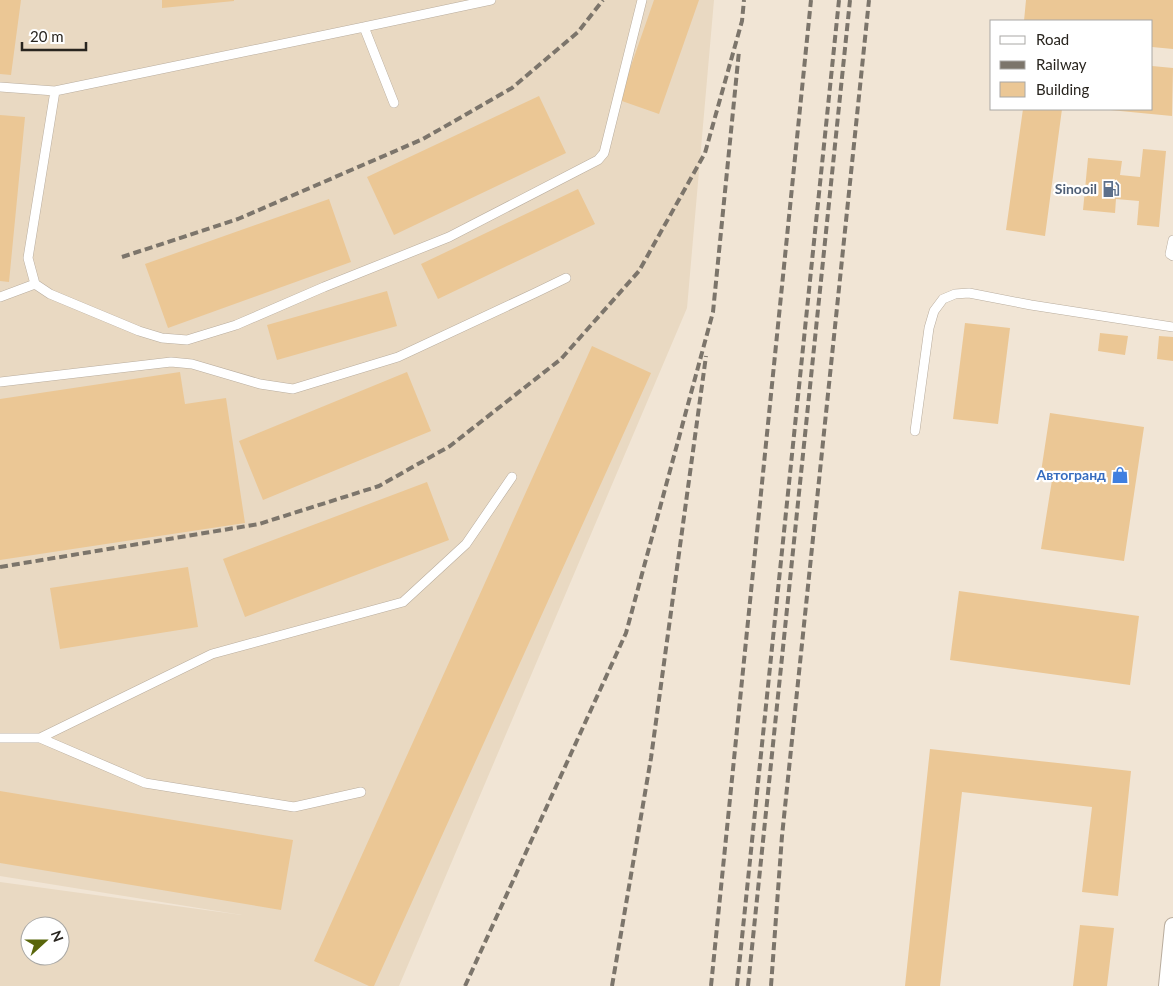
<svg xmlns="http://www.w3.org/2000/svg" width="1173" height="986" font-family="Lato,sans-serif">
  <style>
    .built { fill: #e9d9c2; fill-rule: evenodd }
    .building { fill: #ebc795 }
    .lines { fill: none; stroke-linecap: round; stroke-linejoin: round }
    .service-casing { stroke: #b9ad9e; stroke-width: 10 }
    .minor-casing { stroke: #b9ad9e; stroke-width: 18 }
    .service { stroke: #fff; stroke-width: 9 }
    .minor { stroke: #fff; stroke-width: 16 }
    .rail { stroke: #7c756b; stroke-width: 4; stroke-dasharray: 8 4; stroke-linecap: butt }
    .labels { text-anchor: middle; stroke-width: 4.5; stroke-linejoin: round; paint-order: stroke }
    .service-label { font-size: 14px; font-weight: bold; fill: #4e5e75; stroke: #fff; text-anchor: end }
    .shop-label { font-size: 14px; font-weight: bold; fill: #366cbe; stroke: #fff; text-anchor: end }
  </style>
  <rect width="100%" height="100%" fill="#f1e5d5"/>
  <!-- built -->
  <path class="built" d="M0,0H714L687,308L399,986H0V882L242,915L0,876ZM30,926H60V956H30Z"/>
  <!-- building -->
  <path class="building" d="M0,0H21L11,75L0,74Z
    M162,0H234V1L162,8Z
    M654,0H699L659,114L619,100Z
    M1026,0H1173V49L1152,47V21H1024Z
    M1152,66L1173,68L1172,116L1110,110V109H1152Z
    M539,96L566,153L394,235L367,177Z
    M1023,109H1062L1045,236L1006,230Z
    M0,115L25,117L9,282L0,281Z
    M1143,149L1166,151L1159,227L1137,225L1139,201L1116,199L1115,213L1083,210L1088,158L1122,161L1120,175L1140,177Z
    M578,189L595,224L438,299L421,264Z
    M329,199L351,262L168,328L145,264Z
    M387,291L397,326L277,360L267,325Z
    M965,323L1010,328L998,424L953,419Z
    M1100,333L1128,336L1125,355L1098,351Z
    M1159,336L1173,337V361L1157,359Z
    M592,346L651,373L374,986H369L314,961Z
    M180,372L185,404L226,398L245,523L0,560V399Z
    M407,372L431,431L263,500L239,441Z
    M1050,413L1144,427L1124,561L1041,549L1053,474L1041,472Z
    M427,482L449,540L245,617L223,559Z
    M188,567L198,627L60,649L50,588Z
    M959,591L1139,616L1130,685L950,660Z
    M930,749L1131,771L1118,896L1082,892L1092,807L962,792L940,986H905Z
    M0,791L293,840L281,910L0,863Z
    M1080,925L1114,928L1107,986H1073Z"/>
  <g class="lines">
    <!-- service casing -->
    <g class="service-casing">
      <path id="service" d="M364,27L491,0
        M0,87L55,91L364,27L394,103
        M55,91L28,258L35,284L50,294L139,331L162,338L187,340L236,325L324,287L449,237L598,160L604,153L642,0
        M1173,240L1170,254L1173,256
        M0,297L35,284
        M0,382L171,362L192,364L260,384L293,389L398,357L535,293L566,278
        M915,431L929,328L934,311L943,299L955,294L969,293L1031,305L1173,327
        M0,738H40L212,654L403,602L466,544L512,477
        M40,738L145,783L294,807L361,792"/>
    </g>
    <!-- minor casing -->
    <g class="minor-casing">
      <path id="minor" d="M1167,986L1173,926"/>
    </g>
    <!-- service -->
    <use href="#service" class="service"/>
    <!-- minor -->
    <use href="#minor" class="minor"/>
    <!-- rail -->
    <path class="rail" d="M122,257L238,219L423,139L512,88L578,32L603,0
      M0,567L259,524L379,486L450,446L561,359L639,271L705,153L742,21L744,0
      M465,986L626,633L713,312L739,51
      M612,986L651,758L706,356
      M711,986L811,0
      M737,986L839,0
      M748,986L850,0
      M771,986L782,836L869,0"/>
  </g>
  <!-- icons -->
  <defs>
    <g id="fuel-bare" transform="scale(1.35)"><path d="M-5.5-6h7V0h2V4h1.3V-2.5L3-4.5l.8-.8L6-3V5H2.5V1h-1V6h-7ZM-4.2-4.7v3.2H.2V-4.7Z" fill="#5c6f8a" stroke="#fff" stroke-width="2.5" paint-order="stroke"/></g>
    <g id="shop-bare" transform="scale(1.35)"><path d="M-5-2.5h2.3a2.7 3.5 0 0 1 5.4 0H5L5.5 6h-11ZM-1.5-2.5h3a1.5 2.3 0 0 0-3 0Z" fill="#3f7fe0" stroke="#fff" stroke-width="2.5" paint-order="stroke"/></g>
  </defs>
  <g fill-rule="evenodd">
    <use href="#fuel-bare" x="1111" y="189"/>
    <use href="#shop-bare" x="1120" y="475"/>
  </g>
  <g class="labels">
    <!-- service labels -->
    <g class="service-label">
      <text x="1097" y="194">Sinooil</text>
    </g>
    <!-- shop labels -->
    <g class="shop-label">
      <text x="1106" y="480">Автогранд</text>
    </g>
  </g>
  <!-- legend -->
  <rect x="990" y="20" width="162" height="90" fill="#ffffff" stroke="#a9a8a5"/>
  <rect x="1000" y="36" width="25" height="8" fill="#ffffff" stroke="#a9a8a5"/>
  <text x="1036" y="45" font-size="15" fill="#29251f">Road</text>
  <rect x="1000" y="61" width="25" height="8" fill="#7c756b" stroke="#a9a8a5"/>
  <text x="1036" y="70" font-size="15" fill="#29251f">Railway</text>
  <rect x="1000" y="82" width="25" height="15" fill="#ebc795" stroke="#a9a8a5"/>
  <text x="1036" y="95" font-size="15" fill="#29251f">Building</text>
  <!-- north arrow -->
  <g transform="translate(45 941) rotate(69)"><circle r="24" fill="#ffffff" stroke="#a9a8a5"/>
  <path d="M0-4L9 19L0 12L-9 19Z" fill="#59660b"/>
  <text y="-8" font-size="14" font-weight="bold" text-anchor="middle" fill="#29251f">N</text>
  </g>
  <!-- scale -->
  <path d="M22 42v8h64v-8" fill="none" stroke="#29251f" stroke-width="2.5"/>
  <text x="30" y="42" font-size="15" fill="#29251f" stroke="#ffffff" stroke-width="4" paint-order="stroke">20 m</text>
</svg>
